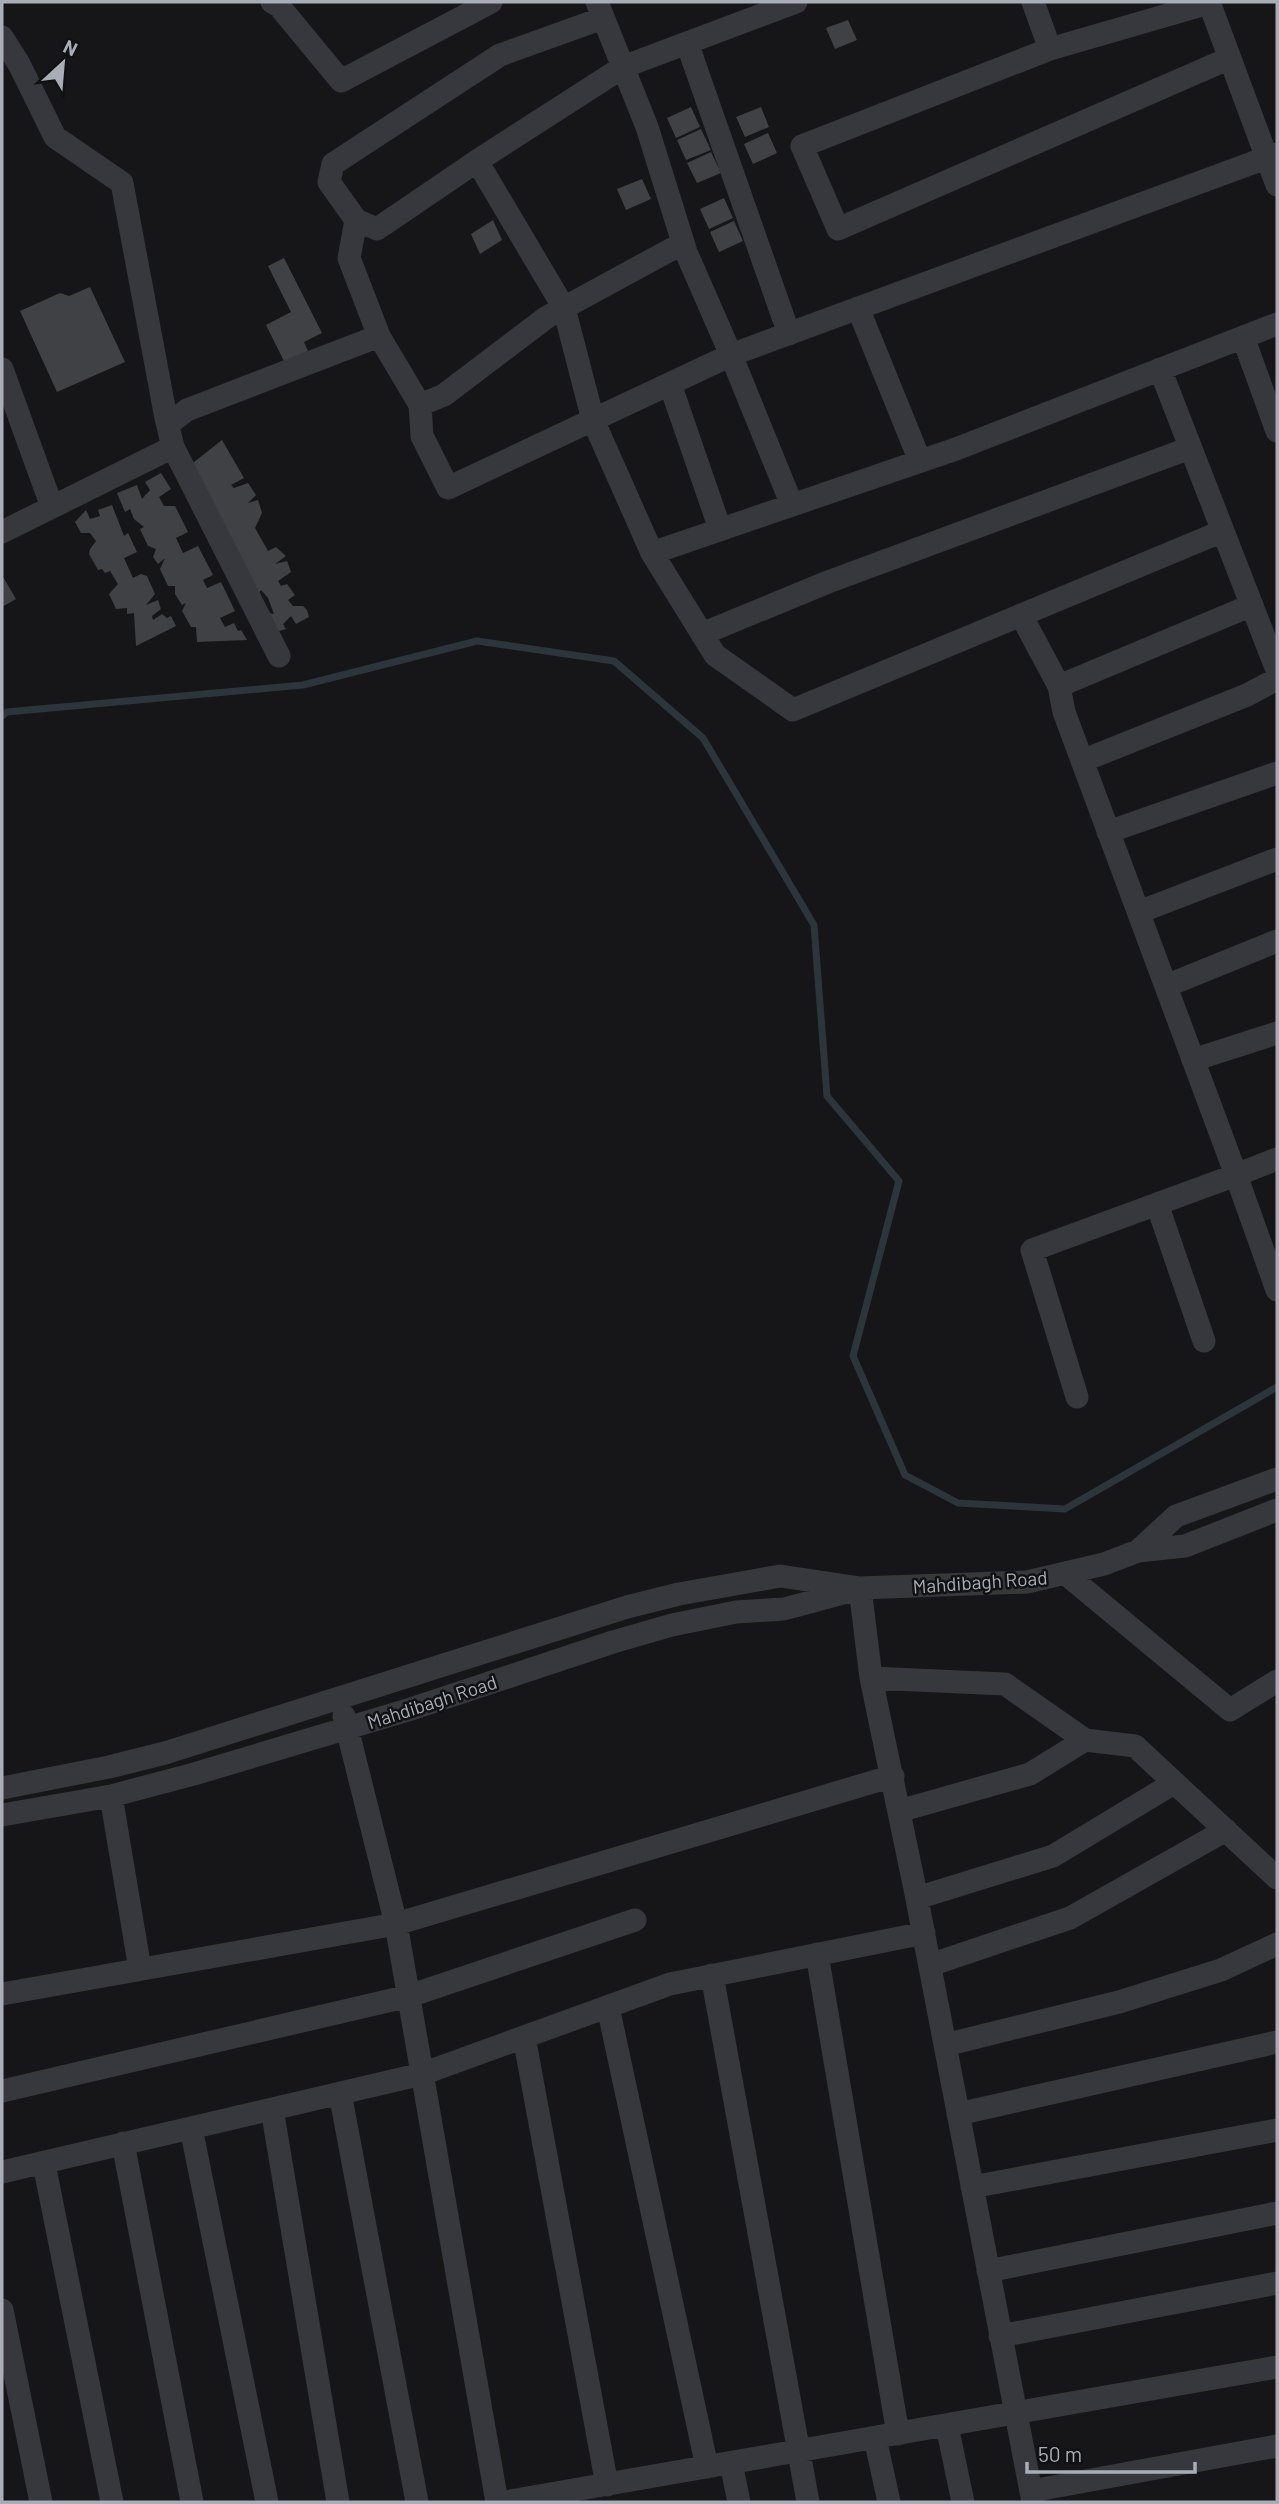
<svg xmlns="http://www.w3.org/2000/svg" width="1279" height="2504" font-family="Barlow,sans-serif">
  <style>
    .lines { fill: none; stroke-linecap: round; stroke-linejoin: round }
    .stream { stroke: #2c353c; stroke-width: 7 }
    .building { fill: #404145 }
    .minor { stroke: #37383d; stroke-width: 23 }
    .labels { text-anchor: middle; stroke-width: 5; stroke-linejoin: round; paint-order: stroke }
    .street-label { font-size: 19px; fill: #a8adb8; stroke: #111113 }
  </style>
  <rect width="100%" height="100%" fill="#161618"/>
  <g class="lines">
    <!-- stream -->
    <path class="stream" d="M2,716L7,712L303,685L477,641L614,661L703,738L814,925L827,1096L899,1181L853,1356L905,1475L958,1503L1065,1509L1277,1387"/>
  </g>
  <!-- building -->
  <path class="building" d="M848,20L857,40L835,49L826,28Z
    M691,107L700,127L676,138L667,118Z
    M761,107L769,127L745,137L736,117Z
    M701,129L711,150L686,160L677,140Z
    M768,133L777,153L753,164L744,144Z
    M711,152L721,173L697,183L687,163Z
    M642,179L651,199L626,210L617,189Z
    M724,198L733,218L709,229L700,209Z
    M493,220L502,240L480,254L471,234Z
    M734,221L743,241L719,252L710,232Z
    M284,258L322,333L304,342L308,351L285,363L266,325L291,312L268,266Z
    M90,287L125,362L57,392L20,311L60,293L69,296Z
    M222,440L244,478L231,485L234,488L248,483L256,495L248,503L258,500L262,513L255,528L268,551L276,547L286,556L275,564L287,561L291,572L278,581L281,586L287,584L295,595L288,600L293,606H303L307,610L309,617L296,624L291,616L283,624L286,629L276,632L269,613L274,614L268,598L261,590L258,594L189,466Z
    M161,473L171,489L159,497L164,506H175L188,532L176,538L183,553L198,546L213,575L203,580L207,588L221,582L235,611L220,618L225,627L234,623L238,631L241,630L247,640L197,642L196,627H191L182,611L186,603L182,605L175,594V586H168L160,569L165,558L158,564L153,557L156,549L148,546L140,529L144,527L134,519L130,509L125,512L117,493L137,485L142,499L150,490L145,482Z
    M112,505L124,536L128,533L137,552L124,558L133,578L141,574L147,576L155,594L146,605L158,600L161,609L152,616L153,620L162,614L167,618L171,616L176,626L136,646L134,613L127,614V608L116,609L109,594L118,584L110,571L105,573L102,569L98,570L89,554L90,549L96,541L90,533H81L75,522L86,510L90,519L100,516L98,510Z
    M2,575L16,599L2,607Z"/>
  <g class="lines">
    <!-- minor -->
    <path class="minor" d="M272,2L279,6L341,81L491,2
      M597,2L647,127L686,252L731,355L1277,154
      M1033,2L1050,49L1209,3
      M1209,2L1277,185
      M603,18L500,55L333,164L329,182L356,220L377,229L477,161L623,67L796,2
      M2,37L19,64L55,137L122,183L166,418L173,447L279,656
      M687,43L789,334
      M1050,49L802,146L838,229L1230,58
      M477,161L564,308L593,420L652,553L956,449L1277,324
      M356,220L349,258L379,336L420,405L422,436L448,488L731,355L792,505
      M858,308L920,461
      M1243,337L1277,431
      M2,369L52,507
      M1160,369L1277,670
      M670,384L720,529
      M420,405L444,395L547,317L683,243
      M166,418L174,420L187,410L379,336
      M2,532L173,447
      M652,553L715,655L793,710L1223,531
      M1252,605L1059,686L1064,712L1236,1175L1277,1159
      M1021,615L1059,686
      M702,634L828,582L1190,448
      M1082,761L1247,695L1277,679
      M1108,832L1277,773
      M1139,912L1277,859
      M1166,986L1277,941
      M1193,1060L1277,1033
      M1157,1204L1204,1341
      M1077,1397L1032,1250L1236,1175L1277,1290
      M1138,1551L1176,1516L1277,1479
      M1067,1575L1230,1710L1277,1681
      M860,1588L871,1678L915,1889L1033,2502
      M871,1678L1005,1684L1085,1740L1135,1746L1277,1878
      M344,1716L396,1924L497,2502
      M2,1788L109,1767L165,1753L627,1607L679,1594L780,1576L860,1588L1027,1582L1104,1564L1138,1551L1185,1546L1277,1510
      M111,1796L140,1969
      M899,1811L1030,1774L1085,1740
      M2,1815L111,1796L194,1774L411,1709L613,1642L672,1625L736,1612L784,1609L851,1591
      M917,1898L1053,1856L1174,1783
      M817,1954L898,2434
      M930,1965L1070,1918L1226,1830
      M712,1975L808,2502
      M2,1994L396,1924L893,1776
      M608,2007L707,2467
      M524,2037L607,2485
      M945,2045L1119,2002L1221,1970L1277,1944
      M2,2091L409,1996L635,1920
      M340,2093L417,2502
      M272,2109L338,2502
      M958,2114L1277,2042
      M191,2128L267,2502
      M123,2143L192,2502
      M44,2164L112,2502
      M2,2172L422,2074L670,1984L924,1933
      M972,2187L1277,2130
      M988,2271L1277,2213
      M2,2310L41,2502
      M1000,2336L1277,2283
      M947,2426L963,2502
      M875,2438L889,2502
      M731,2463L739,2502
      M1031,2491L1277,2446
      M505,2502L1277,2367"/>
  </g>
  <g class="labels">
    <!-- street labels -->
    <g class="street-label">
      <text transform="translate(980 1582) rotate(-4)" y="7">Mahdibagh Road</text>
      <text transform="translate(432 1702) rotate(-18)" y="7">Mahdibagh Road</text>
    </g>
  </g>
  <!-- border -->
  <rect width="1279" height="2504" fill="none" stroke="#a8adb8" stroke-width="7"/>
  <!-- north arrow -->
  <g transform="translate(63 63) rotate(26)" stroke="#111113" stroke-width="5" paint-order="stroke">
  <path d="M0-5L12 26L0 18L-12 26Z" fill="#a8adb8"/>
  <text y="-10" font-size="19" font-weight="bold" text-anchor="middle" fill="#a8adb8">N</text>
  </g>
  <!-- scale -->
  <path d="M1027 2462v10h168v-10" fill="none" stroke="#a8adb8" stroke-width="3.5"/>
  <text x="1038" y="2462" font-size="21" fill="#a8adb8" stroke="#111113" stroke-width="5" paint-order="stroke">50 m</text>
</svg>
